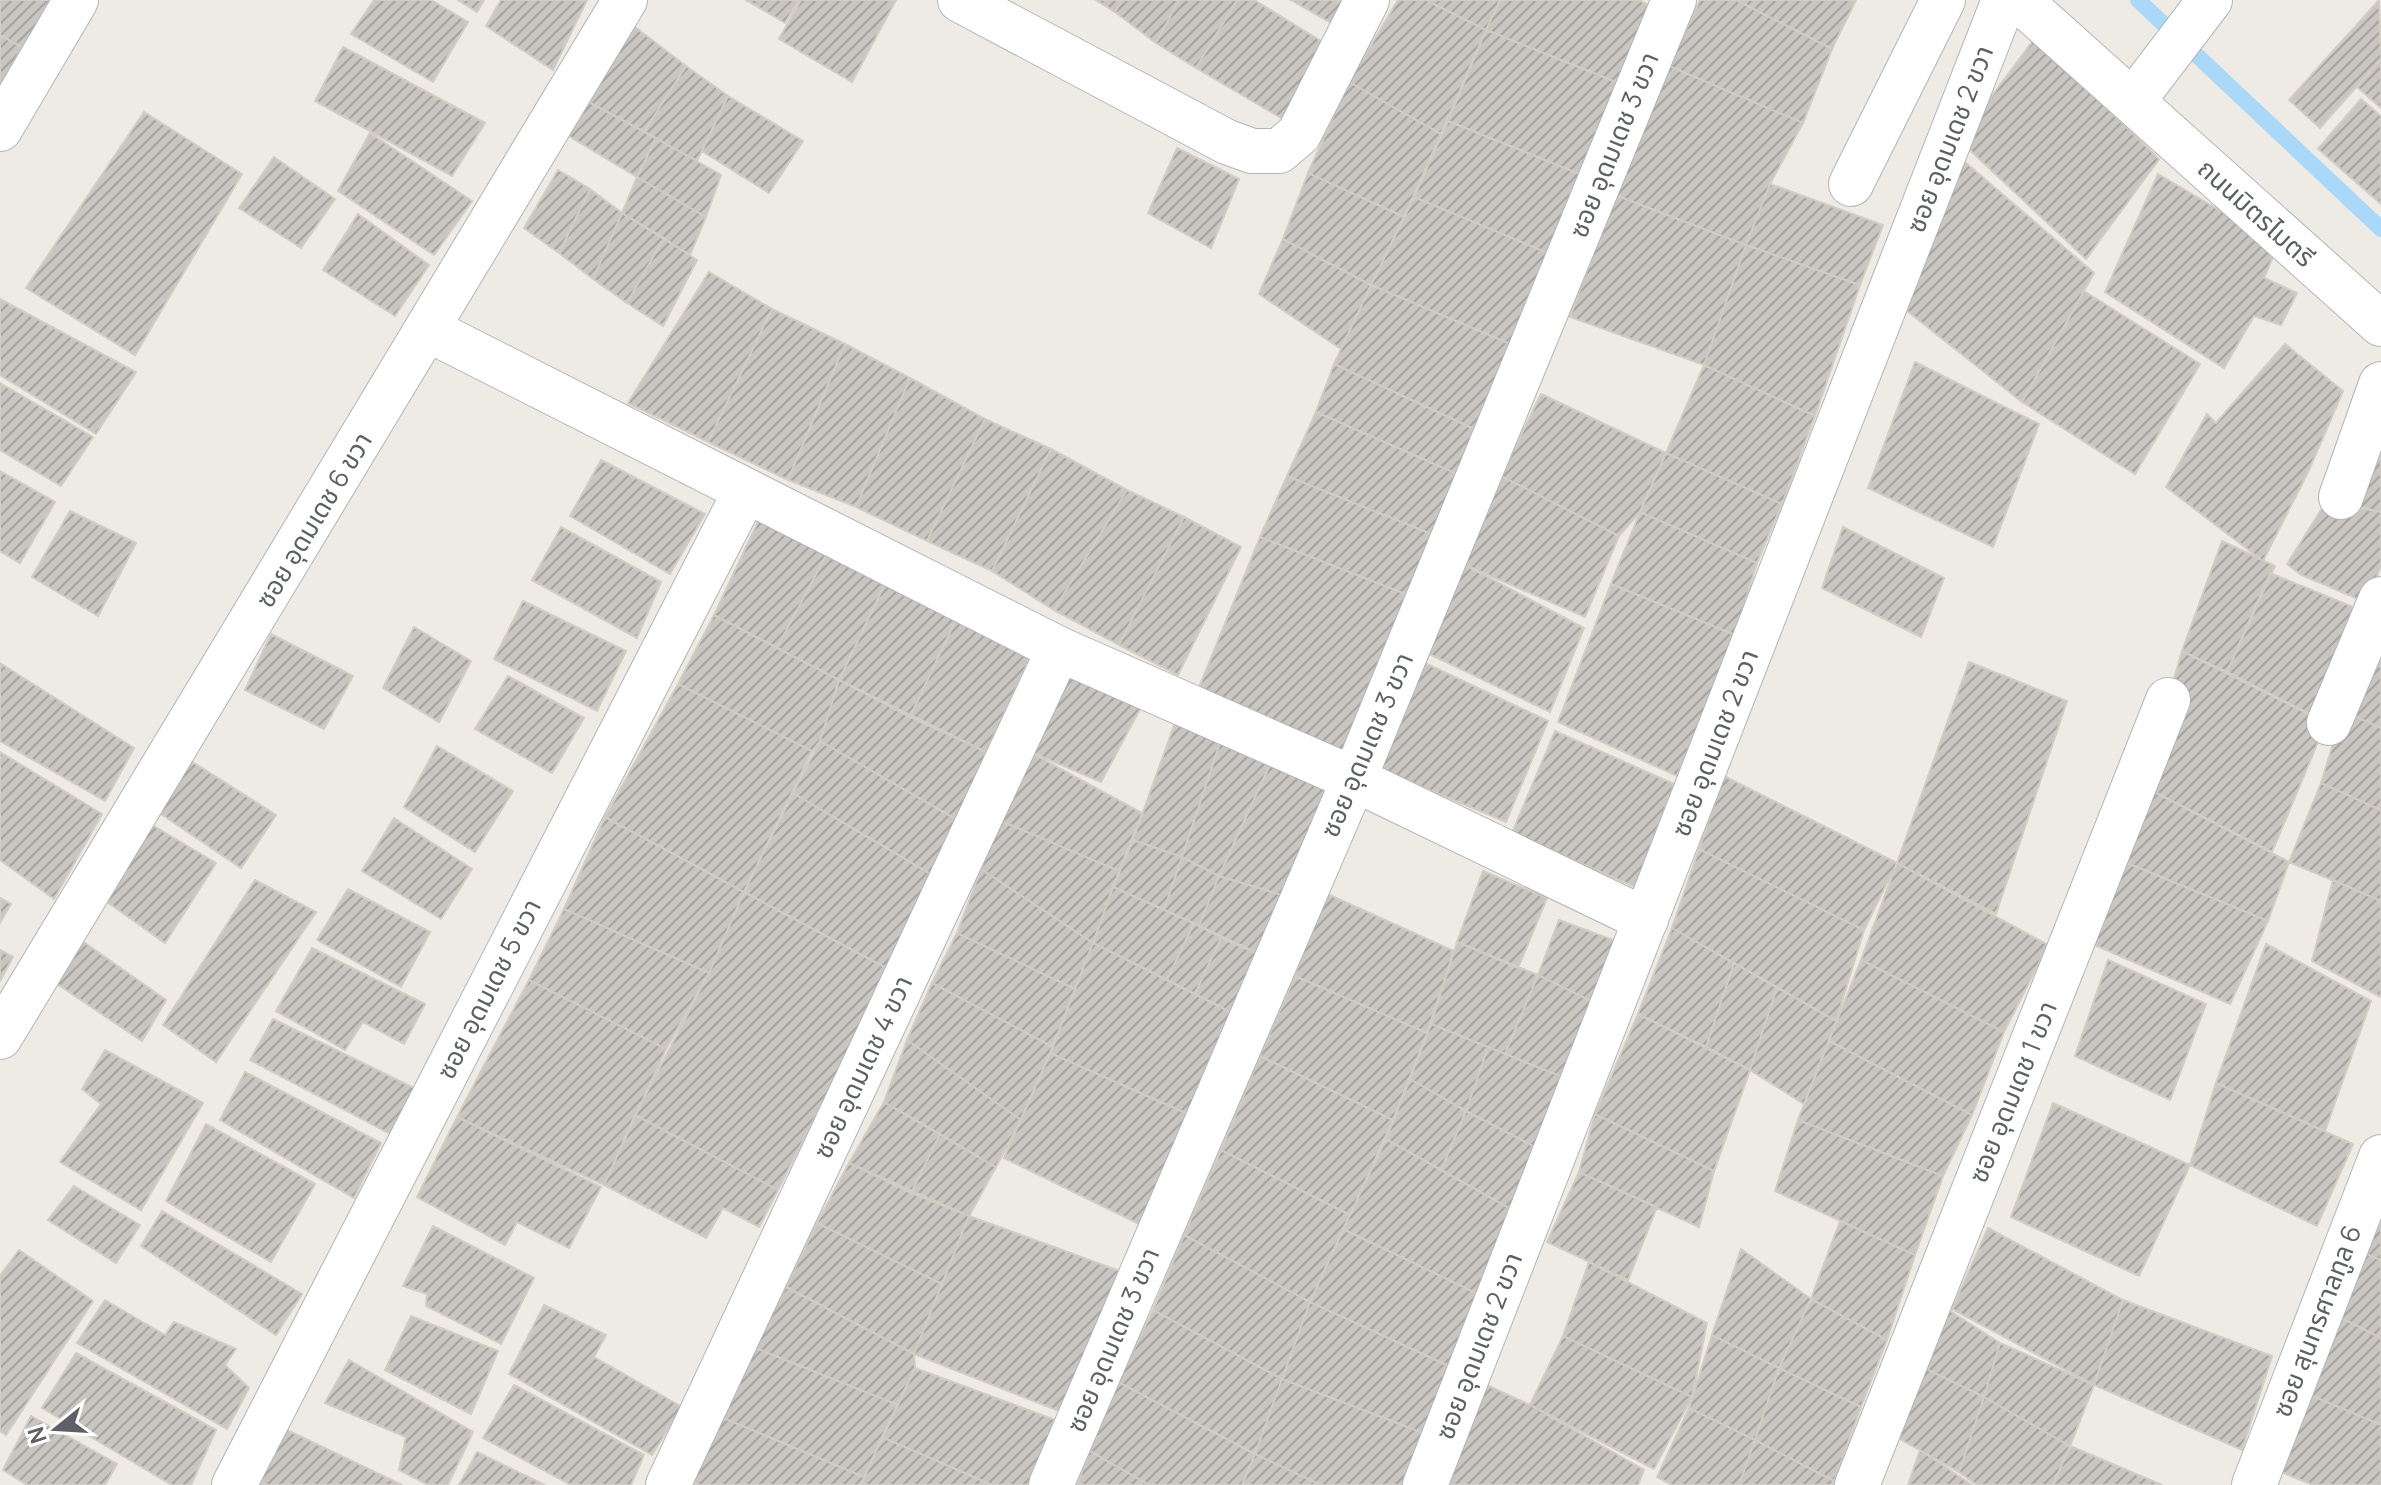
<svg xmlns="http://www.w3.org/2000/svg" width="2381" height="1485" font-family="Manrope,'Noto Sans Thai',sans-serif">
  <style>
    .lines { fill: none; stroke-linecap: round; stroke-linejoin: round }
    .stream { stroke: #aad8f8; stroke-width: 16 }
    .building { fill: url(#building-hatch); stroke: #d2cdc3; stroke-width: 2 }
    .minor-casing { stroke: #b2b5b8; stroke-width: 46 }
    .minor { stroke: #fff; stroke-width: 44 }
    .labels { text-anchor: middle; stroke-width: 8; stroke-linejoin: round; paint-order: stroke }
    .street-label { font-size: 26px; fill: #5d6064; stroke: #fff }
  </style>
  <defs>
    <pattern id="building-hatch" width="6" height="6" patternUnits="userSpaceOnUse" patternTransform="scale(2)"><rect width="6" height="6" fill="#c9c6c2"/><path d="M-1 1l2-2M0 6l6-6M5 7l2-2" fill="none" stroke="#a6a4a1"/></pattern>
  </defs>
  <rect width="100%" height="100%" fill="#eeebe5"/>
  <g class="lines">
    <!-- stream -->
    <path class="stream" d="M2138,0L2381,229"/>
  </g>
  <!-- building -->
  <path class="building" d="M0,0H52L22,47L0,35Z
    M374,0H431L468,22L433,82L351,34Z
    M458,0H484L477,12Z
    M501,0H587L553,70L486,26Z
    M746,0H799L785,23Z
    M801,0H896L852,82L779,39Z
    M1096,0H1122L1115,12Z
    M1122,0H1179L1156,43L1115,12Z
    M1179,0H1237L1196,68L1156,43Z
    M1237,0H1254L1326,44L1283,119L1196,68Z
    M1291,0H1346L1333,24Z
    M1398,0H1426L1486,30L1441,134L1349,82Z
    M1426,0H1500L1486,30Z
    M1500,0H1639L1654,8L1621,84L1486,30Z
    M1700,0H1736L1832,49L1803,123L1669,66Z
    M1736,0H1856L1832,49Z
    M2379,0L2381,59L2320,128L2289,100Z
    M635,27L686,66L644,132L585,100Z
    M1486,30L1621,84L1582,175L1448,121Z
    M0,35L22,47L0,89Z
    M2035,38L2159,159L2086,259L1959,140Z
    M343,47L485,123L452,176L315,101Z
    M2381,59V108L2357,87Z
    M686,66L728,96L697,161L644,132Z
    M1669,66L1803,123L1770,184L1746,245L1615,195Z
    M1349,82L1441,134L1404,217L1308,173Z
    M728,96L803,141L769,193L702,151Z
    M2361,99L2381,116V204L2318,149Z
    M585,100L656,138L637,177L569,136Z
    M144,112L242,174L135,355L26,288Z
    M1448,121L1582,175L1550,254L1414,197Z
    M370,133L472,201L434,255L338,191Z
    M656,138L721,175L706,217L637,177Z
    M1177,148L1239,179L1211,248L1148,213Z
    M1958,156L2094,273L2022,402L1897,303Z
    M274,157L335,199L301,248L239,208Z
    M558,170L590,189L559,253L524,228Z
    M1308,173L1404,217L1371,285L1283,239Z
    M2158,174L2278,245L2264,278L2297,293L2281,325L2254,316L2224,368L2105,292Z
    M637,177L706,217L690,255L622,213Z
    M1770,184L1883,225L1860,285L1746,245Z
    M590,189L622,213L593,279L559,253Z
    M1615,195L1746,245L1704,365L1570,317Z
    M1414,197L1550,254L1515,346L1371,285Z
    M622,213L664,238L627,303L593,279Z
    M358,214L429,265L395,316L323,270Z
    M664,238L697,260L663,326L627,303Z
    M1283,239L1371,285L1341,349L1259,294Z
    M1746,245L1860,285L1815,416L1704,365Z
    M709,272L772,309L708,442L628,403Z
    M1371,285L1515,346L1483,433L1334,364Z
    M2084,291L2200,364L2135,474L2022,402Z
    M0,299L136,372L96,434L0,375Z
    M772,309L845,344L788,480L708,442Z
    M845,344L910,378L856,507L788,480Z
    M2285,344L2343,391L2309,470L2263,561L2166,487L2207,414L2216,423Z
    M1915,362L2039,424L1993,547L1868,488Z
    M1334,364L1483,433L1462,476L1316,412Z
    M1704,365L1815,416L1782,504L1666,453Z
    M910,378L985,419L927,541L856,507Z
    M0,383L93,437L61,486L0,450Z
    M1541,394L1666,453L1640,512L1619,536L1501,476Z
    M2381,409V512L2345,504Z
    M1316,412L1462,476L1439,537L1287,476Z
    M985,419L1051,449L992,571L927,541Z
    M1051,449L1127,490L1054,610L992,571Z
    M1666,453L1782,504L1757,563L1640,512Z
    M601,460L705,514L670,574L570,516Z
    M0,471L55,502L20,563L0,551Z
    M1287,476L1439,537L1413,597L1260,537Z
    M1501,476L1619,536L1585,617L1463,564Z
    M1127,490L1184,517L1119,645L1054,610Z
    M2326,502L2381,512V567L2365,602L2301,575L2287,564Z
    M70,511L136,543L98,616L32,577Z
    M763,511L832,544L777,648L714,615Z
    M1640,512L1757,563L1735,635L1611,584Z
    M1184,517L1241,547L1178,675L1119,645Z
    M561,527L661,582L637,638L532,580Z
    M1843,527L1944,578L1921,637L1822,588Z
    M1260,537L1413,597L1343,757L1196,695Z
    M2222,541L2275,566L2227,672L2182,651Z
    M832,544L890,573L839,680L777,648Z
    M1463,564L1584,628L1550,712L1429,654Z
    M890,573L960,611L910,717L839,680Z
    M2270,573L2363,611L2328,723L2227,672Z
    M1611,584L1735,635L1677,776L1558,722Z
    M523,601L626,651L597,711L494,659Z
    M960,611L1034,649L986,752L910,717Z
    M714,615L839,680L820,741L812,751L678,684Z
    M414,627L471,661L439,722L383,688Z
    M271,634L353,676L324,729L245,690Z
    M2381,648V728L2343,711Z
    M2182,651L2326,723L2272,852L2143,786Z
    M1069,660L1147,696L1101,782L1026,750Z
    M1969,662L2067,701L1996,914L1897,863Z
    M0,663L134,748L105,801L0,741Z
    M1425,663L1548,721L1506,822L1379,769Z
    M508,676L584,718L552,773L475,729Z
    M839,680L986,752L959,821L820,741Z
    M678,684L812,751L744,892L605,817Z
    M2343,711L2381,728V810L2321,783Z
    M1176,720L1220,743L1182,857L1133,840Z
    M1555,731L1674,784L1635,887L1512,833Z
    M820,741L959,821L934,876L793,793Z
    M1220,743L1272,760L1219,876L1182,857Z
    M437,746L513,791L475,852L404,807Z
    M1026,750L1142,813L1119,871L999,820Z
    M0,752L102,814L54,899L0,860Z
    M1272,760L1331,786L1285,896L1219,876Z
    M191,761L276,815L241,868L158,812Z
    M1724,776L1897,863L1864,930L1699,849Z
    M2321,783L2381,810V901L2289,862Z
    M2143,786L2289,862L2268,921L2115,858Z
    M793,793L934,876L890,970L744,892Z
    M605,817L744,892L709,973L564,909Z
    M394,818L472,869L441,919L362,871Z
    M999,820L1119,871L1093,943L981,869Z
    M147,822L216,863L165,943L100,897Z
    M1133,840L1182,857L1164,910L1113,887Z
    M1699,849L1864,930L1836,1021L1672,928Z
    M1182,857L1219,876L1199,926L1164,910Z
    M2115,858L2268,921L2230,1004L2083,940Z
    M1897,863L2048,945L2004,1032L1861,960Z
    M981,869L1093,943L1075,989L957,933Z
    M1483,871L1547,898L1518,968L1457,942Z
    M1219,876L1285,896L1264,956L1199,926Z
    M255,880L316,912L216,1062L163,1025Z
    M2333,880L2381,901V997L2312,961Z
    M1113,887L1194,923L1167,980L1093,943Z
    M348,889L430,932L401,987L317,940Z
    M744,892L890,970L778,1190L635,1115L709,973Z
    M1323,892L1454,951L1427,1033L1295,976Z
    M0,898L11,904L0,923Z
    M564,909L709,973L666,1049L529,980Z
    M1559,920L1616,941L1593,1002L1538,975Z
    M1194,923L1221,938L1195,994L1167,980Z
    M1672,928L1734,963L1706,1047L1638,1014Z
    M957,933L1075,989L1053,1047L932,983Z
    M1221,938L1264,956L1240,1017L1195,994Z
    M81,940L166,1000L142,1041L57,984Z
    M1457,942L1538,975L1505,1054L1431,1024Z
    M1093,943L1240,1017L1195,1117L1050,1053Z
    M2266,944L2371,1001L2325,1131L2216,1083Z
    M312,948L425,1004L404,1044L363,1022L345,1050L276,1011Z
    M0,950L13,957L0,981Z
    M1861,960L2004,1032L1972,1115L1829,1041Z
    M2108,960L2206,1004L2170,1100L2075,1056Z
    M1734,963L1777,987L1750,1070L1706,1047Z
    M1538,975L1593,1002L1565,1078L1505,1054Z
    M1295,976L1427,1033L1393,1120L1260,1056Z
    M529,980L666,1049L604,1185L457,1117Z
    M932,983L1053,1047L1021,1120L907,1040Z
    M1777,987L1836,1021L1804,1104L1750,1070Z
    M1638,1014L1750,1070L1714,1171L1595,1114Z
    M273,1019L414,1088L392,1135L250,1060Z
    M1431,1024L1488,1047L1466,1111L1410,1079Z
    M907,1040L1021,1120L996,1167L884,1102Z
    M1829,1041L1972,1115L1943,1176L1798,1120Z
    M1488,1047L1565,1078L1537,1148L1466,1111Z
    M105,1050L203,1103L141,1210L60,1162L101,1104L82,1089Z
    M1050,1053L1195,1117L1145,1227L1004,1158Z
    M1260,1056L1393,1120L1350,1215L1221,1150Z
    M245,1072L381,1143L354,1198L220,1120Z
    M1410,1079L1466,1111L1441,1170L1386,1139Z
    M2216,1083L2353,1144L2317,1226L2190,1165Z
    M884,1102L940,1134L911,1193L849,1163Z
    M2053,1103L2190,1165L2139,1276L2011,1217Z
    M1466,1111L1537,1148L1511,1209L1441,1170Z
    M1595,1114L1714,1171L1699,1227L1579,1172Z
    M635,1115L778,1190L759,1227L723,1208L706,1238L604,1185Z
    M457,1117L601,1187L569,1248L517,1222L505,1245L417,1197Z
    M1798,1120L1943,1176L1915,1255L1775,1191Z
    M206,1124L315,1184L271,1262L166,1201Z
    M940,1134L996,1167L969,1216L911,1193Z
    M1386,1139L1511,1209L1480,1295L1343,1229Z
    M1221,1150L1350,1215L1310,1302L1184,1235Z
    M849,1163L969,1216L942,1284L817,1223Z
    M1579,1172L1657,1207L1628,1280L1547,1242Z
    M74,1186L140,1225L116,1263L48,1220Z
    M2381,1206V1260L2364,1253Z
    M162,1211L302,1294L276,1335L141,1246Z
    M969,1216L1125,1273L1064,1413L914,1354Z
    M1840,1221L1915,1255L1887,1340L1811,1299Z
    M817,1223L942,1284L914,1354L786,1287Z
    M433,1226L534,1278L501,1344L426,1306L427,1294L403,1286Z
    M1988,1228L2123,1300L2094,1385L1952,1309Z
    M1343,1229L1480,1295L1451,1367L1310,1302Z
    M1184,1235L1310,1302L1282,1379L1153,1310Z
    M1741,1249L1811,1299L1779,1368L1712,1335Z
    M19,1250L93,1301L6,1435L0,1431V1276Z
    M2364,1253L2381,1260V1338L2340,1317Z
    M1589,1262L1707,1323L1692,1397L1563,1336Z
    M786,1287L914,1354L915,1368L898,1405L753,1347Z
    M1811,1299L1887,1340L1861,1407L1779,1368Z
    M105,1300L165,1335L174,1322L236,1349L225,1365L249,1388L227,1429L77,1343Z
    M2123,1300L2272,1356L2242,1450L2094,1385Z
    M1310,1302L1451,1367L1423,1433L1282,1379Z
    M1939,1304L2000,1343L1984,1397L1916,1364Z
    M544,1305L606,1335L594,1357L682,1407L652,1455L509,1374Z
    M1153,1310L1282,1379L1255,1454L1118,1382Z
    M411,1316L498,1351L471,1414L385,1370Z
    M2340,1317L2381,1338V1425L2308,1394Z
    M1712,1335L1779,1368L1755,1440L1689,1408Z
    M1563,1336L1692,1397L1654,1469L1530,1405Z
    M2000,1343L2094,1385L2070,1446L1984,1397Z
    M753,1347L898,1405L864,1477L719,1416Z
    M76,1353L216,1430L191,1485H172L42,1408Z
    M349,1360L473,1432L448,1485H428L399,1470L406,1437L325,1403Z
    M1916,1364L1984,1397L1959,1472L1891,1434Z
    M915,1368L1061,1422L1037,1485H992L882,1437Z
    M1779,1368L1861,1407L1834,1481L1755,1440Z
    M1282,1379L1423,1433L1403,1485H1321L1255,1454Z
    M1118,1382L1255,1454L1242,1485H1149L1090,1451Z
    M1480,1382L1530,1405L1644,1470L1638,1485H1448Z
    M514,1385L644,1455L631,1485H571L483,1438Z
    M2308,1394L2381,1425V1485H2313L2276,1470Z
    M1984,1397L2070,1446L2053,1485H1977L1959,1472Z
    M1689,1408L1755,1440L1739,1485H1672L1657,1477Z
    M31,1416L117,1464L105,1485H27L3,1470Z
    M719,1416L864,1477L861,1485H698L690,1481Z
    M287,1430L402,1485H258Z
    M882,1437L992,1485H861Z
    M1755,1440L1834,1481L1833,1485H1739Z
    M2070,1446L2162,1485H2053Z
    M1920,1450L1972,1485H1908Z
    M1090,1451L1149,1485H1077Z
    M477,1452L545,1485H459Z
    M1255,1454L1321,1485H1242Z"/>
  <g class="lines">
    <!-- minor casing -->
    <g class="minor-casing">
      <path id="minor" d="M960,0L1227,142L1252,151H1279L1299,134L1367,0
        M2019,0L2381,324
        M2133,101L2210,0
        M0,129L76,0
        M1851,184L1943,0
        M429,330L1059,649L1354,779L1646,920
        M2341,497L2381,384
        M2329,723L2381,599
        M0,1037L625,0
        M234,1485L745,492
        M668,1485L1059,649
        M1051,1485L1354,779L1674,0
        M1425,1485L2004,0
        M1857,1485L2168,700
        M2254,1485L2381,1157"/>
    </g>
    <!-- minor -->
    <use href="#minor" class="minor"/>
  </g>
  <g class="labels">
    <!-- street labels -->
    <g class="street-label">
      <text transform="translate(1950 139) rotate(-69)" y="9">ซอย อุดมเดช 2 ขวา</text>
      <text transform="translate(1614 145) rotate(-68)" y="9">ซอย อุดมเดช 3 ขวา</text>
      <text transform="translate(2256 213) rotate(42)" y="9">ถนนมิตรไมตรี</text>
      <text transform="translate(314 520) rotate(-59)" y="9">ซอย อุดมเดช 6 ขวา</text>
      <text transform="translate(1715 743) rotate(-69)" y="9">ซอย อุดมเดช 2 ขวา</text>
      <text transform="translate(1367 745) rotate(-67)" y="9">ซอย อุดมเดช 3 ขวา</text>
      <text transform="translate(489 989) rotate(-63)" y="9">ซอย อุดมเดช 5 ขวา</text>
      <text transform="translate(863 1067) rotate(-65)" y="9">ซอย อุดมเดช 4 ขวา</text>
      <text transform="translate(2013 1092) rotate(-68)" y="9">ซอย อุดมเดช 1 ขวา</text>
      <text transform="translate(2317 1321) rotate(-69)" y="9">ซอย สุนทรศาลทูล 6</text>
      <text transform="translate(1113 1340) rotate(-67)" y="9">ซอย อุดมเดช 3 ขวา</text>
      <text transform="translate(1479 1346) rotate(-69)" y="9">ซอย อุดมเดช 2 ขวา</text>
    </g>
  </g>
  <!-- north arrow -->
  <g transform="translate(56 1429) rotate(252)" stroke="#ffffff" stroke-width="6" paint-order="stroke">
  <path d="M0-6L14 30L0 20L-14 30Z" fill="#5d6064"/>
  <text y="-12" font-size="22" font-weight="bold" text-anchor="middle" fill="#5d6064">N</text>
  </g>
</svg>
